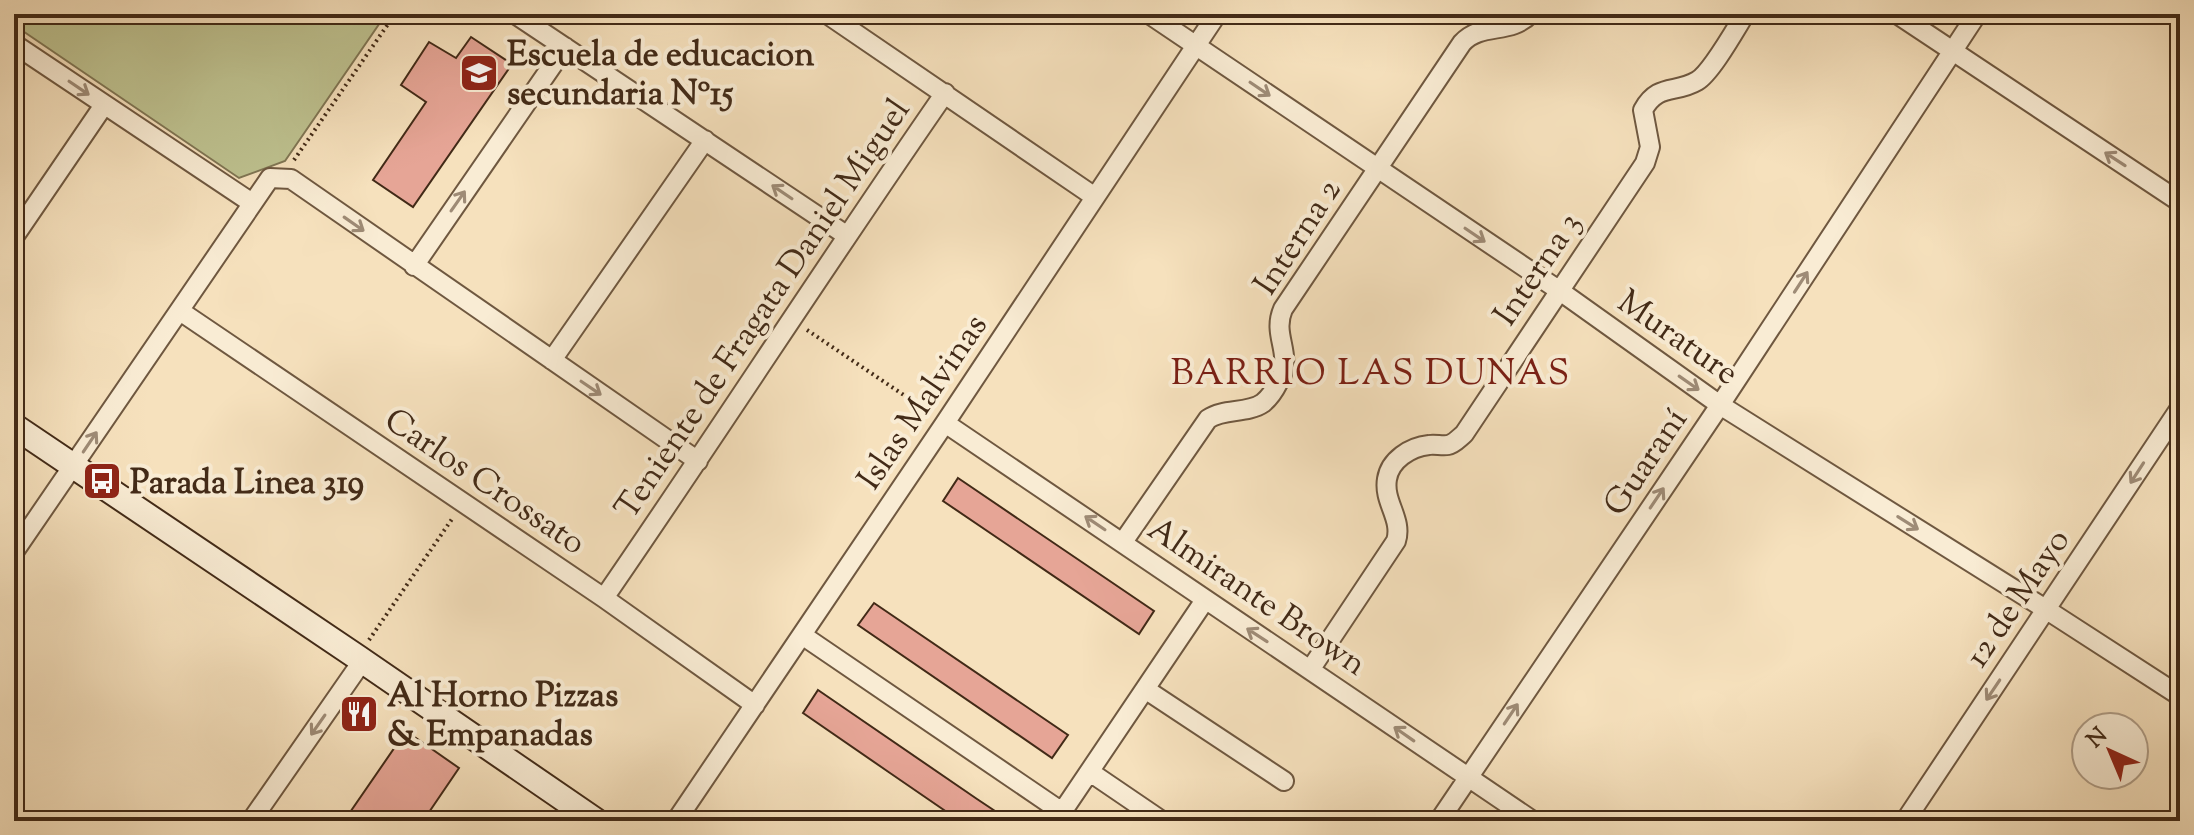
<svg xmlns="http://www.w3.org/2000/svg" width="2194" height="835" font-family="'Sorts Mill Goudy',serif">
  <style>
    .green { fill: #bec290; stroke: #807654; stroke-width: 2 }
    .building { fill: #e6a596; stroke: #422a17; stroke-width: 2 }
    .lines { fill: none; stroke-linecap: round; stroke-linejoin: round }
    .street-casing { stroke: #6f5840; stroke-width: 22 }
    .secondary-casing { stroke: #422a17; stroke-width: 28 }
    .path { stroke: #422a17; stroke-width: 4; stroke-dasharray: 2 4; stroke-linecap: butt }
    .street { stroke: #f9ecd4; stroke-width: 18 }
    .secondary { stroke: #f9ecd4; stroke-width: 24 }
    .oneway { stroke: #9e8b76 }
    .labels { text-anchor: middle; stroke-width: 8; stroke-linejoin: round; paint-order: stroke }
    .poi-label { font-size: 34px; font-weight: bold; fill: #422a17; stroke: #f9ecd4; text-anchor: start }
    .street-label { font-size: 34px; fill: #422a17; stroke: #f9ecd4 }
    .neighbourhood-label { font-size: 36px; letter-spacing: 2px; fill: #7a1f14; stroke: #f9ecd4 }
  </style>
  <rect width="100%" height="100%" fill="#f6e1bd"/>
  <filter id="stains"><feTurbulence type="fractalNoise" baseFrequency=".0025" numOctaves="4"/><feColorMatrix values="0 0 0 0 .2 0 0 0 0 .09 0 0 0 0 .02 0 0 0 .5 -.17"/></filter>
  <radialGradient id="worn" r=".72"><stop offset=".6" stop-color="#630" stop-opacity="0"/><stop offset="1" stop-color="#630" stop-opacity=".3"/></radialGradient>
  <!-- green -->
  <path class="green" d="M14,14H386L285,161L239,178L14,25Z
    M1444,14H1513C1500,26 1464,18 1447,16Z"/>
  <!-- building -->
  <path class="building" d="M471,37L512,64L413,207L373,180L426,102L401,85L429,42L456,58Z
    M958,478L1154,611L1139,634L943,501Z
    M874,603L1068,735L1052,758L858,625Z
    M818,690L977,799L1010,821H960L890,773L803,713Z
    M406,731L459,768L423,821H344Z"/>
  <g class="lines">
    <!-- street casing -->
    <g class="street-casing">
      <path id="street" d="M515,14L846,235
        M827,14L1095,197
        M1149,14L1560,291L1720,405L2047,610L2180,696
        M1897,14L2180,202
        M14,44L252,203
        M14,237L104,105
        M414,266L565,47
        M180,311L604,598L755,705
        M552,360L705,140
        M945,423L1533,821
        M1123,542L1208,419C1224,408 1247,414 1263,403C1269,398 1275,389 1278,383C1295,354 1271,337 1283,309L1462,43C1481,22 1511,35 1530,14
        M14,552L270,178L291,179L698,461
        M604,598C719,431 829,260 945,93
        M802,635L1062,812
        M1310,670L1396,541C1403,519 1383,502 1387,479C1390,460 1410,447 1429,445C1435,444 1442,446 1448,445C1454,444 1459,438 1464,434L1645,163L1650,147L1643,110C1658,83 1675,94 1697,81C1711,73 1735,30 1745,14
        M1145,689L1284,781
        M1090,772L1162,821
        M251,821L363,660
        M676,821L945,423L1217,14
        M1056,821L1205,600
        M1439,821L1720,405L1977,14
        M1905,821L2180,408"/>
    </g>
    <!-- secondary casing -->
    <g class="secondary-casing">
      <path id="secondary" d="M14,426L357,657L596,821"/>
    </g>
    <!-- path -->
    <path class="path" d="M294,160L395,14
      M807,330L929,412
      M369,640L452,519"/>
    <!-- street -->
    <use href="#street" class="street"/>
    <!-- secondary -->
    <use href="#secondary" class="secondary"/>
  </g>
  <!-- one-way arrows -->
  <defs><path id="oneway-shaft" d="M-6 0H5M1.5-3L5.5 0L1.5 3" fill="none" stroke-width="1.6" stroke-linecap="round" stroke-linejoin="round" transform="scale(2)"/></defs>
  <g class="oneway">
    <use href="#oneway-shaft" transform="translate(79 88) rotate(34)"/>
    <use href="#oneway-shaft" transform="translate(1260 89) rotate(34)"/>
    <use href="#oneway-shaft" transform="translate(2115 159) rotate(-147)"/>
    <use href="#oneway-shaft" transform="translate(782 192) rotate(-146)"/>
    <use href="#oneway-shaft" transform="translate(458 201) rotate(-55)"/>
    <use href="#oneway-shaft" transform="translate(354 224) rotate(35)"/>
    <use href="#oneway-shaft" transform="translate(1475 235) rotate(34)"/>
    <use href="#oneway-shaft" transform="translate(1801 282) rotate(-57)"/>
    <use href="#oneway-shaft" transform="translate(1689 383) rotate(35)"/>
    <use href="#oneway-shaft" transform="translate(591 388) rotate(34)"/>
    <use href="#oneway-shaft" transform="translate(90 442) rotate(-56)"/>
    <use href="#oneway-shaft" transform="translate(2137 473) rotate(123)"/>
    <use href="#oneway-shaft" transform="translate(1657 498) rotate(-56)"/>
    <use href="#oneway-shaft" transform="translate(1095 523) rotate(-146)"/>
    <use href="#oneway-shaft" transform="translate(1908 523) rotate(32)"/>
    <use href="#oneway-shaft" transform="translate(1257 635) rotate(-147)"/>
    <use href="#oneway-shaft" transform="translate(1993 690) rotate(124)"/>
    <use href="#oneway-shaft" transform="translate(1511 714) rotate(-56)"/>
    <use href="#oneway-shaft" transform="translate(318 725) rotate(125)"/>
    <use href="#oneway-shaft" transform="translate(1404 734) rotate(-145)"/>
  </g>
  <!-- icons -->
  <defs>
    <g id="school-square" transform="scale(2)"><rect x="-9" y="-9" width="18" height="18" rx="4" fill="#8f2418" stroke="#f9ecd4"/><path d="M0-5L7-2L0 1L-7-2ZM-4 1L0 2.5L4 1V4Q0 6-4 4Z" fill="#fff"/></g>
    <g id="bus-square" transform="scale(2)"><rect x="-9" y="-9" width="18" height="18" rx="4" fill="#8f2418" stroke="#f9ecd4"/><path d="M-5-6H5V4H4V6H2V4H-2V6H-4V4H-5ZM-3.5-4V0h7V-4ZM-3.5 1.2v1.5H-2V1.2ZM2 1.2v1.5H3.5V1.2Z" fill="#fff"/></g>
    <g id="restaurant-square" transform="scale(2)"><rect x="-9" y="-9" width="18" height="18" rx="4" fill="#8f2418" stroke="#f9ecd4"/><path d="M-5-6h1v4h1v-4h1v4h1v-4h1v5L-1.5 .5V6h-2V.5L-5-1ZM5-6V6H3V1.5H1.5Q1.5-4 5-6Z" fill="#fff"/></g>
  </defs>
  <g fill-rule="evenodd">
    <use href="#school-square" x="479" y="73"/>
    <use href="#bus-square" x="102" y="481"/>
    <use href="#restaurant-square" x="359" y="714"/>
  </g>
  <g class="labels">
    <!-- poi labels -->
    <g class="poi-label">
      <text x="507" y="65">Escuela de educacion<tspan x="507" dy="39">secundaria Nº15</tspan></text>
      <text x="130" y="493">Parada Linea 319</text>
      <text x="387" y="706">Al Horno Pizzas<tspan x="387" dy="39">&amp; Empanadas</tspan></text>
    </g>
    <!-- street labels -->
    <g class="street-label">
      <text transform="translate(1296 236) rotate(-57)" y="12">Interna 2</text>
      <text transform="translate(1536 268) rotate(-56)" y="12">Interna 3</text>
      <text transform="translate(761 308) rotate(-56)" y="12">Teniente de Fragata Daniel Miguel</text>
      <text transform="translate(1679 336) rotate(35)" y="12">Murature</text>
      <text transform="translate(921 401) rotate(-56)" y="12">Islas Malvinas</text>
      <text transform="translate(1644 461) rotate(-56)" y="12">Guaraní</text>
      <text transform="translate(486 480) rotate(34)" y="12">Carlos Crossato</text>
      <text transform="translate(1258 595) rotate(34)" y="12">Almirante Brown</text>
      <text transform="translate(2016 597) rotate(-56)" y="12">12 de Mayo</text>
    </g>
    <!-- neighbourhood labels -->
    <g class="neighbourhood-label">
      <text x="1371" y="384">BARRIO LAS DUNAS</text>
    </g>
  </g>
  <!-- margin -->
  <rect width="2194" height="835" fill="none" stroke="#f6e1bd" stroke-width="48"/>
  <rect x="16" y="16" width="2162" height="803" fill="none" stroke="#422a17" stroke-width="4"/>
  <rect x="24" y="24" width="2146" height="787" fill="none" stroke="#422a17" stroke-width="2"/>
  <!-- north arrow -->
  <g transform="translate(2110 751) rotate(316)"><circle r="38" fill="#f9ecd4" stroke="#b09e88" stroke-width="2"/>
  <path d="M0-6L14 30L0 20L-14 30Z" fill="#8f2418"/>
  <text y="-12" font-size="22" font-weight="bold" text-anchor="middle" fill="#422a17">N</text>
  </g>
  <rect width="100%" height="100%" filter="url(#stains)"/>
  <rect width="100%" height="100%" fill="url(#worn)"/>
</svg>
